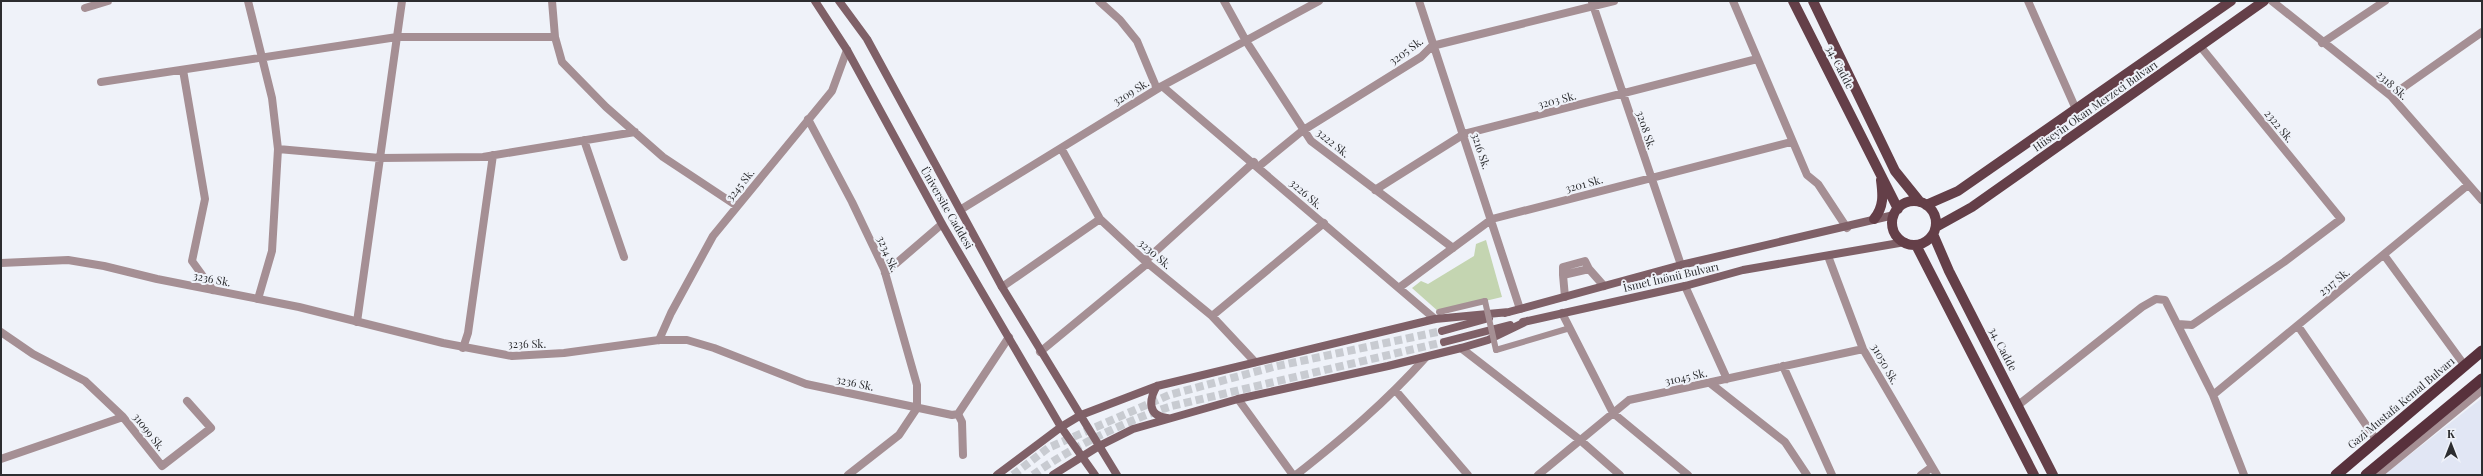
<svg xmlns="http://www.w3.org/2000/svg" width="2483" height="476" font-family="'Playfair Display',serif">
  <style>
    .built { fill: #e1e6f4 }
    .green { fill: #c4d5b1 }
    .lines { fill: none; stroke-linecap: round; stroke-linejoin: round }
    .secondary-tunnel { stroke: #c8cbd1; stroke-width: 8; stroke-dasharray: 8 4; stroke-linecap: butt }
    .pedestrian { stroke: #a58f94; stroke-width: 6 }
    .minor { stroke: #a58f94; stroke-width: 8 }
    .tertiary { stroke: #a58f94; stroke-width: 8 }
    .secondary { stroke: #7f6067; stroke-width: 8 }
    .primary { stroke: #643f48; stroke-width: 10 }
    .trunk { stroke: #58313c; stroke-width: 11 }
    .pedestrian-bridge { stroke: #a58f94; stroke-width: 6 }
    .labels { text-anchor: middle; stroke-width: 4; stroke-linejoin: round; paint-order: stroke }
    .street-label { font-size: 11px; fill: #2c2d30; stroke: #eff2f9 }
  </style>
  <rect width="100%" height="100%" fill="#eff2f9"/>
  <!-- built -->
  <path class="built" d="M2482,398V475H2384Z"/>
  <!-- green -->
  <path class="green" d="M1486,240L1502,297L1439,312L1412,288L1421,281L1428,284L1474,256L1476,244Z"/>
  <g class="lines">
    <!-- secondary-tunnel -->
    <path class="secondary-tunnel" d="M1013,475L1048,448L1169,395L1273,367L1442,331
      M1033,475C1068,449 1129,419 1172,406L1444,342"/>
    <!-- pedestrian -->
    <path class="pedestrian" d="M1439,312L1485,301
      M1496,350L1570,328"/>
    <!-- minor -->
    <path class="minor" d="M248,1L272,98L278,149L272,251L258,299
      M552,1L555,37L562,62L606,107L663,157L737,206
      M1099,1L1120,20L1137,41L1157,89
      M1224,1L1246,41L1311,141L1453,248
      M1419,1L1520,309
      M1733,1L1807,175L1818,184L1847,228
      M2028,1L2075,107
      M2272,1L2391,96L2482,200
      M1592,2L1681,265
      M85,8L108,1
      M2322,43L2385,1
      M183,70L205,199L192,261L213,290
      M101,82L397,37H555
      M1162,86L1435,319
      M2391,96L2482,32
      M808,119L852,202L884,269L917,385V408L899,435L848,475
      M584,140L624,257
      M1061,148L1100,219L1145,261L1212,316L1255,362
      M278,149L380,158L483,157L635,132
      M1258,167L1302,131L1421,57L1432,46L1614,1
      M1375,190L1464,134L1757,59
      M960,210L1162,86L1319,1
      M2384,255L2465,366
      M1828,256L1863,349L1937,475
      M1145,261L1254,162
      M885,273L942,224
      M1563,275V267L1585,261L1589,269L1604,286
      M1685,286L1727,379
      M1002,287L1100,219
      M1400,287L1492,219L1791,142
      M1565,297L1563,275L1589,269
      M1562,313L1613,413L1688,475
      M1212,316L1324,223
      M357,322L402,1
      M2178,324L2192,325L2284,262L2341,219L2200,46
      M2298,326L2377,441
      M1,332L33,354L85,381L123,417
      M659,340L671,313L713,236L832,91L847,50
      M463,348L468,333L493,155
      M1461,348L1580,440L1620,475
      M1040,352L1148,263
      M1783,366L1832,475
      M1710,383L1785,442L1807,475
      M1396,391L1468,475
      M2213,395L2468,185
      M1238,399L1293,475
      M2017,406L2142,307L2156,299L2165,300L2213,395L2244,475
      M958,414L962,422L963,455
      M1,459L123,417L162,466L211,428L187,401
      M1296,475C1343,438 1386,402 1426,357
      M1538,475L1629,400L1863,349
      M1921,475L1932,467
      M2378,475L2482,390"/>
    <!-- tertiary -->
    <path class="tertiary" d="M1,263L68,260L104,266L157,279L299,307L443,343L512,356L564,353L659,340H687L714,348L806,384L952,415L958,414L1009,337"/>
    <!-- secondary -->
    <path class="secondary" d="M815,1L847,50L942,224L1061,427L1095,475
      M839,1L867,39L1002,287L1117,475
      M1505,313L1681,265L1894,215
      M1523,322L1685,286L1743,270L1905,242
      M1442,331L1489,318
      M1444,342L1510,325
      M1157,386C1149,399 1147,416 1167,418
      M997,475L1061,427L1081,415L1157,386L1435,319L1509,312
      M1053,475L1099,446L1133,429L1238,399L1388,366L1461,348L1488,340L1527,321"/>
    <!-- primary -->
    <path class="primary" d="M1793,1L1898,209
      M1813,1L1895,171L1920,202
      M1892 223a22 22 0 1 1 44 0a22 22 0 1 1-44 0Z
      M1926,205L1958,191L2231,1
      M1874,219C1884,207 1883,195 1881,180
      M1936,227L1972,207L2264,1
      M1933,234L1949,271L2053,475
      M1916,245L2034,475"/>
    <!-- trunk -->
    <path class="trunk" d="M2336,475L2482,351
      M2366,475L2482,379"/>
    <!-- pedestrian-bridge -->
    <path class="pedestrian-bridge" d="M1485,301L1496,350"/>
  </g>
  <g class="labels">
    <!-- street labels -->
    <g class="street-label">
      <text transform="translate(1406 51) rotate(-36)" y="4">3205 Sk.</text>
      <text transform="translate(1840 67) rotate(63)" y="4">34. Cadde</text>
      <text transform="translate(2392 85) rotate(42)" y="4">2318 Sk.</text>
      <text transform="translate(1131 92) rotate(-31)" y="4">3209 Sk.</text>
      <text transform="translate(1557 100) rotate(-14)" y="4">3203 Sk.</text>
      <text transform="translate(2095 106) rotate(-35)" y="4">Hüseyin Okan Merzeci Bulvarı</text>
      <text transform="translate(2279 126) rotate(51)" y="4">2322 Sk.</text>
      <text transform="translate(1646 130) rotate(72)" y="4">3208 Sk.</text>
      <text transform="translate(1333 143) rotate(39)" y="4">3222 Sk.</text>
      <text transform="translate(1481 151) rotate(72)" y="4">3216 Sk.</text>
      <text transform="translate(1584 184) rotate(-15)" y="4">3201 Sk.</text>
      <text transform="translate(740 185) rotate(-51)" y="4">3245 Sk.</text>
      <text transform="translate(1306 194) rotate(41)" y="4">3226 Sk.</text>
      <text transform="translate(947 208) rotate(60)" y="4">Üniversite Caddesi</text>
      <text transform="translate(888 254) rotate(67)" y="4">3234 Sk.</text>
      <text transform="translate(1155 254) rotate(41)" y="4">3230 Sk.</text>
      <text transform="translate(1671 277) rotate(-13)" y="4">İsmet İnönü Bulvarı</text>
      <text transform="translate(212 279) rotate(11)" y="4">3236 Sk.</text>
      <text transform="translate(2334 282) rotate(-39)" y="4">2317 Sk.</text>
      <text x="527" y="348">3236 Sk.</text>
      <text transform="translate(2003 349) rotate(63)" y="4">34. Cadde</text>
      <text transform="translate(1885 364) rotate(61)" y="4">31050 Sk.</text>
      <text transform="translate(1686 377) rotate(-12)" y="4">31045 Sk.</text>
      <text transform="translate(855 383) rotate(12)" y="4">3236 Sk.</text>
      <text transform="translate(2401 403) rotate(-40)" y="4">Gazi Mustafa Kemal Bulvarı</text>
      <text transform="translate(149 432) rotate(52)" y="4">31099 Sk.</text>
    </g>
  </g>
  <!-- border -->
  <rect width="2483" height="476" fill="none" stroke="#2c2d30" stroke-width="4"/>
  <!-- north arrow -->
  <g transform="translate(2451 444)" stroke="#eff2f9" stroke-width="3" paint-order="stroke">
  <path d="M0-3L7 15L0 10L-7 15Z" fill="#2c2d30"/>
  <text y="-6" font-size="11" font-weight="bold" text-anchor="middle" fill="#2c2d30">K</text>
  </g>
</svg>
